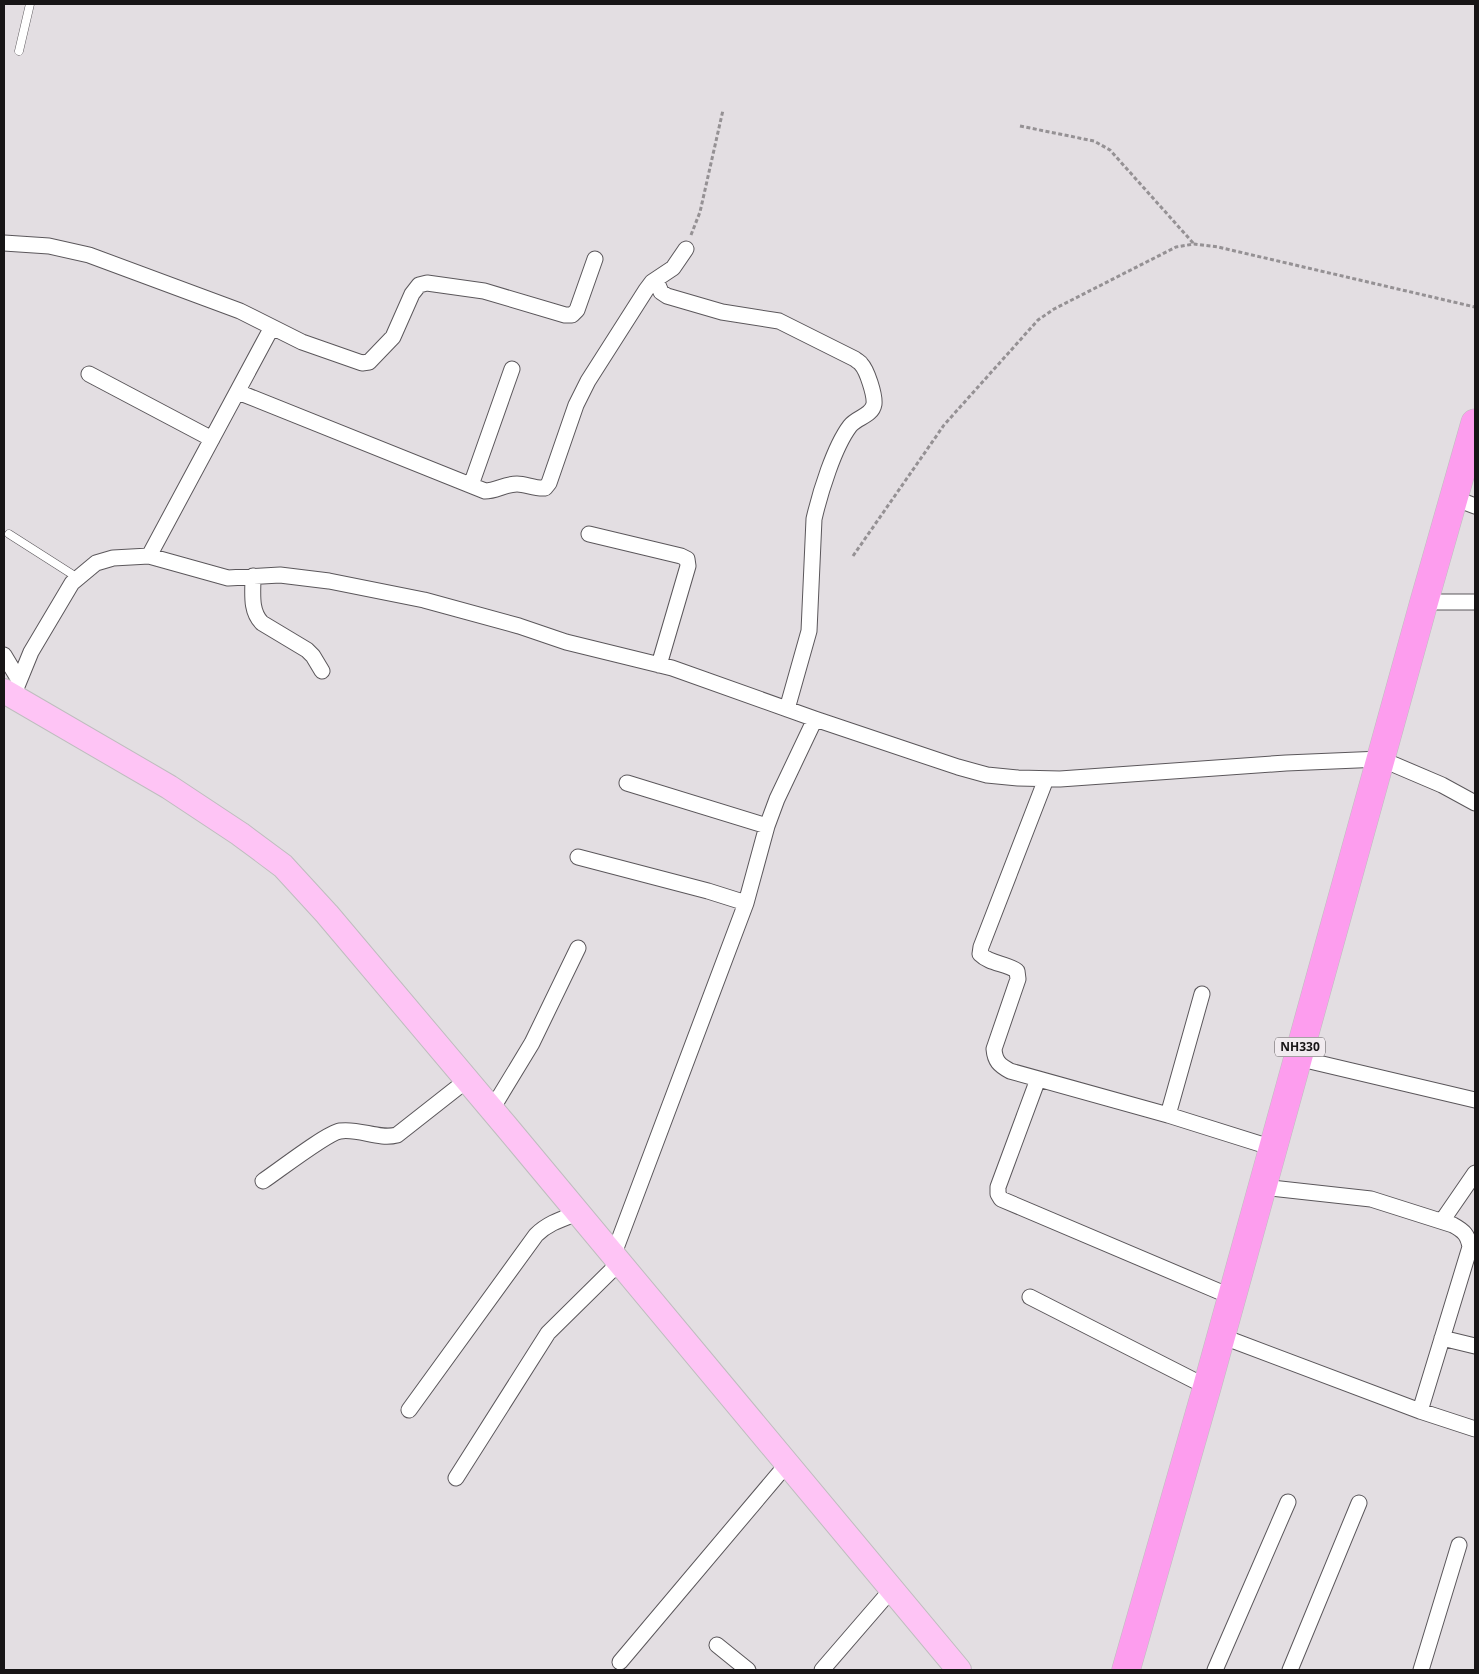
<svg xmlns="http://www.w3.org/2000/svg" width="1479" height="1674" font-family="'Open Sans',sans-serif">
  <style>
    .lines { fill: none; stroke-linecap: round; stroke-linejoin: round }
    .lane-casing { stroke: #5b575b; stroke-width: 9 }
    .street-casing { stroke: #5b575b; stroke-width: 17 }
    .primary-casing { stroke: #bebdbe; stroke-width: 26 }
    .highway-casing { stroke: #bebdbe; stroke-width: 29 }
    .path { stroke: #959194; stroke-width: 3; stroke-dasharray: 4 2.5; stroke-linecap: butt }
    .lane { stroke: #fff; stroke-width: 8 }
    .street { stroke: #fff; stroke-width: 15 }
    .primary { stroke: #fec4f5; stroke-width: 24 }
    .highway { stroke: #fd9dee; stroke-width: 28 }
    .labels { text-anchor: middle; stroke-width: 5; stroke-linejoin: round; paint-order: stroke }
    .shield { fill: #f1ebef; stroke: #585557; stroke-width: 1 }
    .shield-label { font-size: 12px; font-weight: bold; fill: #171516 }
  </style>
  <rect width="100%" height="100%" fill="#e3dee2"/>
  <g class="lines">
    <!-- lane casing -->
    <g class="lane-casing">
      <path id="lane" d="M19,51L30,4
        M9,534L78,578"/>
    </g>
    <!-- street casing -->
    <g class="street-casing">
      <path id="street" d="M4,243L49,246L89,255L240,311L302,342L362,363L369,362L393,337L412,294L419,285L427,283L484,291L565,315H572L577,310L595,259
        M656,280L661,292L667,296L722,312L779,321L855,359C857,361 860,362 861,364C867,370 875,395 874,404C872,416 857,417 850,426C834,447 820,493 814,519L809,631L787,709
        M89,374L212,439
        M238,392L485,491C496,491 505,484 517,484C526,484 535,489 545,488L549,483L576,405L588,381L646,290L652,282L673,268L686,249
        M471,485L512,369
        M1454,498L1475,506
        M589,534L681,556L687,559L688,566L659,665
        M149,556L272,327
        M253,576C253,593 250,611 262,623L307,650L313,656L322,671
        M1424,602H1475
        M4,655L19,680
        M13,696L31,652L72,583L96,563L113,558L149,556L228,578L280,575L329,581L424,600L519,626L566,642L672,668L815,719L958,767L987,775L1018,778L1060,779L1286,763L1381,759L1442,785L1475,803
        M1046,779L981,947L980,954C990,964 1006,963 1017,971L1018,979L994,1049C995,1061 999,1065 1010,1071L1168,1115L1273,1148
        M627,783L767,826
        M578,857L708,891L746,903
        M1297,1058L1475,1100
        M1038,1079L998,1187V1194L1001,1199L1232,1297
        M492,1109L532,1043L578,948
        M1168,1115L1202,994
        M263,1181C278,1171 327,1133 340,1131C360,1128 378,1140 397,1135L467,1080
        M1262,1187L1371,1199L1453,1225C1464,1231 1468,1235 1470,1247L1420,1411
        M1442,1221L1475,1173
        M613,1256L746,903L767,826L777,799L815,719
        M1030,1297L1207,1387
        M1221,1336L1420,1411L1475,1429
        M1442,1338L1475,1346
        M409,1410L536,1235C548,1223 562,1219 578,1213
        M456,1478L548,1333L619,1263
        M717,1645L748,1670
        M620,1662L787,1464
        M822,1670L892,1589
        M1215,1670L1288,1502
        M1290,1670L1359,1503
        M1421,1670L1459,1545"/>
    </g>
    <!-- primary casing -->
    <g class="primary-casing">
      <path id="primary" d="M4,691L169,787L240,834L283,866L327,914L505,1125L959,1670"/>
    </g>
    <!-- highway casing -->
    <g class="highway-casing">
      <path id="highway" d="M1126,1670L1207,1387L1424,602L1475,423"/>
    </g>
    <!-- path -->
    <path class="path" d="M1020,126L1094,141L1110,150L1194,244
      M691,235L700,212L723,110
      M853,556L944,425L1038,320L1054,309L1176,247L1194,244L1218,247L1475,307"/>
    <!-- lane -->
    <use href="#lane" class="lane"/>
    <!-- street -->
    <use href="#street" class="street"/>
    <!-- primary -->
    <use href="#primary" class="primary"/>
    <!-- highway -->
    <use href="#highway" class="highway"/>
  </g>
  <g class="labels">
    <!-- shield labels -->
    <rect class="shield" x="1275" y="1037.5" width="50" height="19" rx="4"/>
    <g class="shield-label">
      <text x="1300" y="1051">NH330</text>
    </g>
  </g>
  <!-- border -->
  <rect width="1479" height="1674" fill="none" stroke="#171516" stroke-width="10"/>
</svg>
